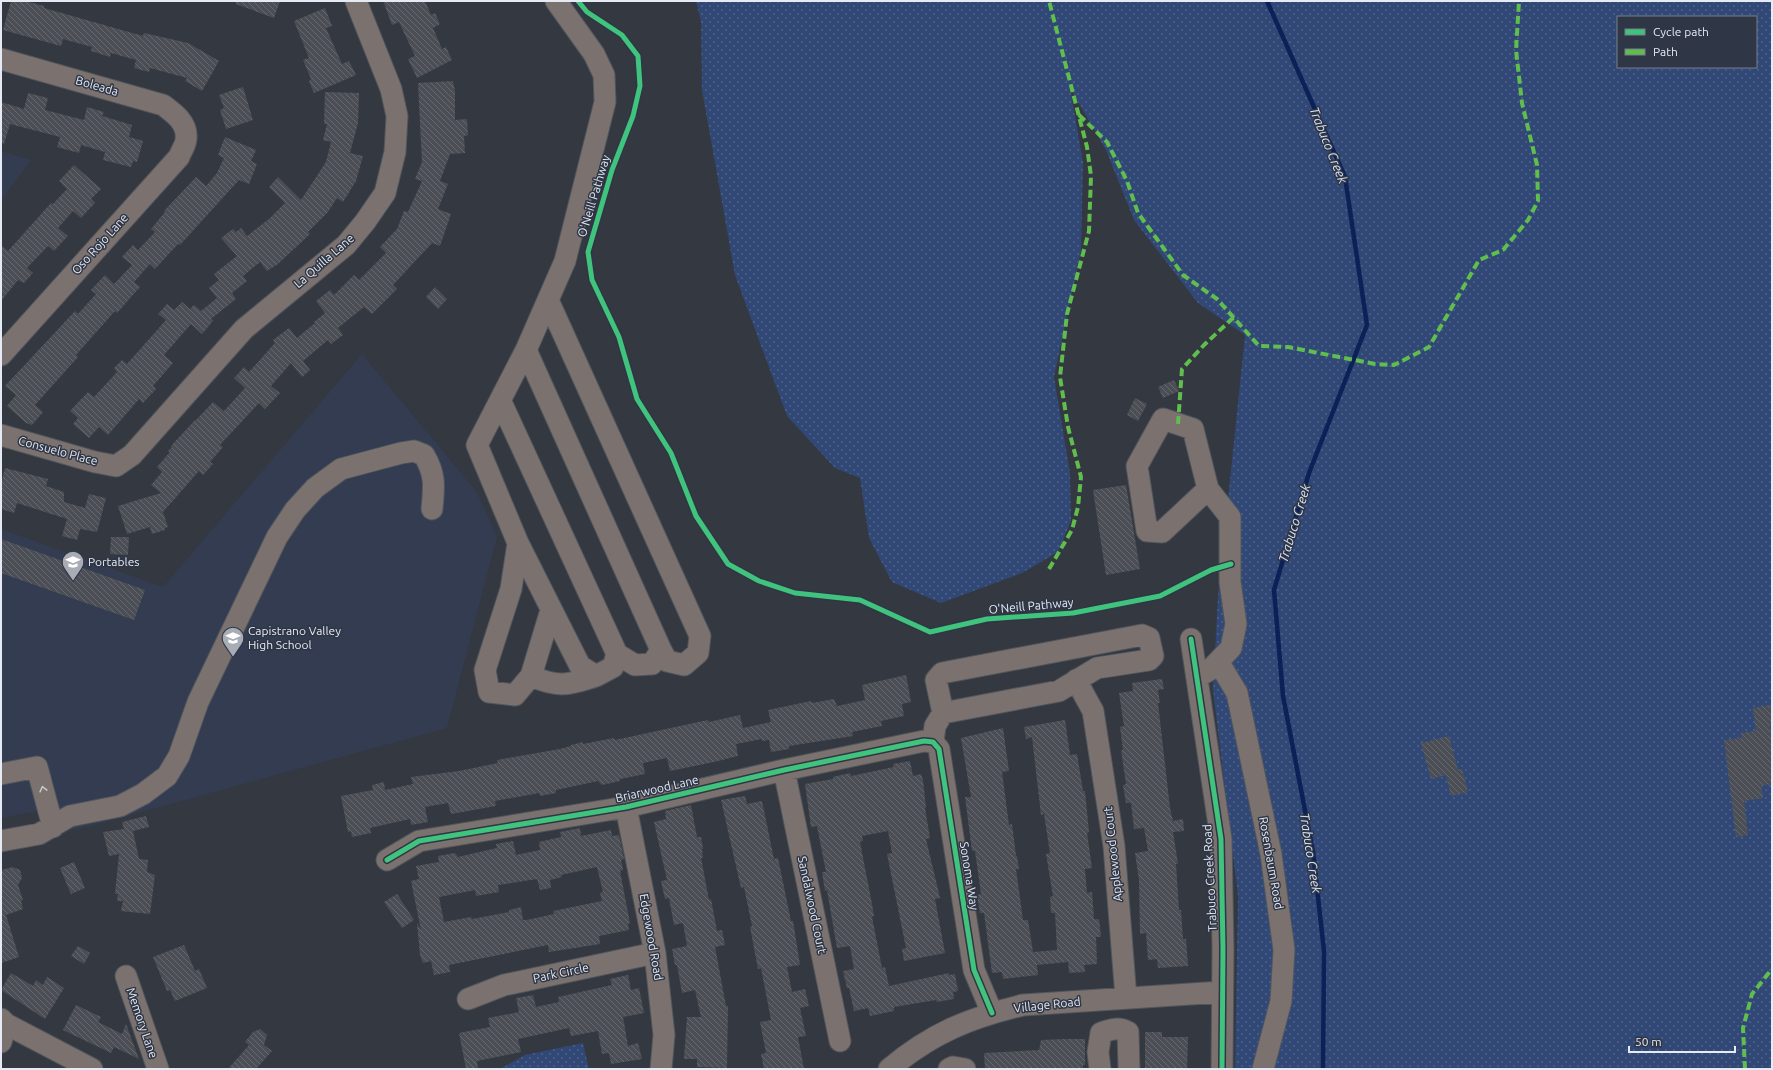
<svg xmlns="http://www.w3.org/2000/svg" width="1773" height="1070" font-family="Ubuntu,sans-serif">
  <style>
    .built { fill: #333c50 }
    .grass { fill: url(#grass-dots); fill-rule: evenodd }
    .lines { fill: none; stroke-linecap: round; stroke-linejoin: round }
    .stream { stroke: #0b2157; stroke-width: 4.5 }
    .building { fill: url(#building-back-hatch); fill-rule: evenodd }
    .minor-casing { stroke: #51555c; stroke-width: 23 }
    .minor { stroke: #7b726f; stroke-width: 21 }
    .quiet { stroke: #5fbe4e; stroke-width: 4; stroke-dasharray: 8 4; stroke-linecap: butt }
    .cycleway-casing { stroke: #2f3645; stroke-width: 8 }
    .cycleway { stroke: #40c37c; stroke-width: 5 }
    .oneway { stroke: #c5c6cc }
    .labels { text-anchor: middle; stroke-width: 3; stroke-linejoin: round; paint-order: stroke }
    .street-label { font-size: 12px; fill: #e5eaf4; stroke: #2f3645 }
    .poi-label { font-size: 12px; fill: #e5eaf4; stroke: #2f3645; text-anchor: start }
    .water-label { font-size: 13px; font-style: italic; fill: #d8e2f5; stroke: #2f3645 }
  </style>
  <defs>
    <pattern id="grass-dots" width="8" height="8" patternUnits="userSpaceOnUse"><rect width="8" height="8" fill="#314876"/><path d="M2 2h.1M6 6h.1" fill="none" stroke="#4f638a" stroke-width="1.8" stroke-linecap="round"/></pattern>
    <pattern id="building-back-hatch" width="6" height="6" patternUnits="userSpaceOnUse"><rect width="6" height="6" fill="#4b4f55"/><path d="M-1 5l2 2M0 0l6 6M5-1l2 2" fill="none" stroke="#65686e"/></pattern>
  </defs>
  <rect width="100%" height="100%" fill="#343840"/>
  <!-- built -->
  <path class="built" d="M1,151L31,160L1,201Z
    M362,354L477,492L497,537L447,728L76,830L37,811L1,818V529L163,587Z"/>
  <!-- grass -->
  <path class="grass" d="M696,1H1772V1069H1235L1238,896L1213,689L1218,597L1245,335L1198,303L1134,220L1106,150L1070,88L1083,162L1081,250L1054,377L1070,473L1071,521L1058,552L1022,573L941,603L892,582L869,538L860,478L835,468L787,416L735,275L702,90L701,21ZM1618,17H1756V67H1618Z
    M583,1043L589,1069H500L525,1055Z"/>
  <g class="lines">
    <!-- stream -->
    <path class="stream" d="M1267,1L1345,177L1367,325L1309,473L1274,590L1283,696L1313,852L1324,951L1323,1069"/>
  </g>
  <!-- building -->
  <path class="building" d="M11,1H25L44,6V8L143,36L144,33L188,43L219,61L202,91L185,81L187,78L150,68L149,72L134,68L136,60L111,53L110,57L91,51L92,47L63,39L61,46L3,30Z
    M236,1H280L274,18L236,4Z
    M383,1H425L431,15L435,13L440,24L433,28L442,49L446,47L452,60L417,78L408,59L415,56L399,22L392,25Z
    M325,8L332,26L326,28L342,64L349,61L356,75L314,93L309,81L311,79L303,60L309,58L294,21Z
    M453,81L455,91V120L467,119L468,135L464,136L465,153L450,154L440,181L448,184L438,209L451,214L440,246L432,243L393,285L397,289L372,314L364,307L338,328L343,335L331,344L328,340L303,361L310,370L302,377L291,363L271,386L280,393L265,409L259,403L220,445L223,447L210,462L213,464L203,475L199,471L163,512L168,527L165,528V530L152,534L150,527L127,534L118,506L161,493L151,485L162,472L157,467L170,452L168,451L172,447L171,446L195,420H196L213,402L224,411L245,388L234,378L244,367L249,372L275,343L273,340L289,328L297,338L315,323L314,322L325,313L316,301L330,290L334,295L354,275L359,280L386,253L380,247L397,229L404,211L408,212L422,181L415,179L422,162L418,83Z
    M243,87L253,120L226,129L220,110L224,108L219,95Z
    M325,92L359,93L358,123L350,153L363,156L356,181L343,202L337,198L328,212L308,232L310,234L278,264L267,271L260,262L243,276L247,281L232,293L236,299L211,319L213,321L202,334L191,324L164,355L173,363L153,386L156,389L143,403L139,399L108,435L99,427L89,438L73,424L78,418L70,411L88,392L94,397L117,372L114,368L122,360L127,364L166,320L158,314L167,304L174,310L182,302L190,309L194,305L201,311L217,298L209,288L219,280L214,274L237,256L221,238L233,229L236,232L241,228L247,236L269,219L285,203L269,187L278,177L301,200L326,162L331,142L323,140L327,124H324Z
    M28,93L48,98L45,110L84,120L87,107L104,112L102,116L132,125L129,137L143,141L137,162L133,161L131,167L103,160L105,152L81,145L79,153L57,147L60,137L10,124L4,144L1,143V102L24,109Z
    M225,137L256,150L251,161L257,164L249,184L239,180L180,245L178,244L155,269L150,264L134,282L140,287L117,313L115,311L76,355L78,357L35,405L43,412L32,425L26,423L7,406L16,395L5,386L75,311L78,314L96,294L91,290L105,275L114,284L132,265L122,257L133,245L138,250L155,232L151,229L165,212L164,211L196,177L206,186L217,173L224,158L218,155Z
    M74,165L101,189L91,199L95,203L81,218L73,211L58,228L68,236L54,251L48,246L27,268L33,273L24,283L18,280L1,301V245L8,251L51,203L53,204L67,189L59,181Z
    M435,287L447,299L438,309L426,297Z
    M1174,380L1179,391L1163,398L1158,387Z
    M1135,398L1147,404L1138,421L1127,415Z
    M5,468L48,479L46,486L64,492V502L85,508L89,494L106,498L97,532L80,529L77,540L62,536L67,519L17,503L14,513L1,509V484Z
    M1126,485L1140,569L1106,575L1093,490Z
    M111,537H129L128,555L110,554Z
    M1,539L145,590L134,620L1,573Z
    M906,675L911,702L902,704L904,716L881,721L882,726L852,732L853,736L789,746V749L771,752L769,740L762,741V739L736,744L738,756L714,762L670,771L667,758L643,763L645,774L620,779V781L602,785L598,781L556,790V793L540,796L539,793L495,801L496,806L451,814L448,803L425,807L428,822L411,825L410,819L370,828L371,833L352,837L351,831L348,832L341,796L373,790L372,785L384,782L385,790L413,784L411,777L459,771L498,763L497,760L560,749L571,746V745L583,742V744L614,738L615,740L708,720L709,722L740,715L743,728L771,722L768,710L811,701L812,703L834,699L837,706L865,700L862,685Z
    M1162,679L1164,689L1158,690L1160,703H1158L1170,808L1173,821L1183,819L1184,831L1173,832L1178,864H1176L1179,910H1181L1183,939H1186L1188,966L1158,968L1157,959L1148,960L1146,933L1140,934L1139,880L1135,853L1148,851L1144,828L1134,829L1131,803H1126L1123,785L1126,784L1121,750H1123L1120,727L1124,726L1119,693L1133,691L1132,683Z
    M1770,705L1772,722V725L1770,726L1772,743V784L1761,786L1763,798L1744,801L1748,835L1736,837L1724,740L1742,738L1741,733L1756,731L1753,708Z
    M1065,720L1070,755L1077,754L1083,791H1085L1089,832L1087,833L1092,868L1085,869L1087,893L1092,892L1094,919H1099L1101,937H1096L1097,964L1084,965L1085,972L1069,973L1068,962L1037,965L1038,975L1003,979L1002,972L992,973L984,913H980L977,895L981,894L975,851H972L965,797H971L961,738L1003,728L1009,771L1002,772L1009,825L1012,824L1016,856H1017L1019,869H1016L1023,920H1028L1033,952L1057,950L1055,913H1051L1050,897L1053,896L1046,854L1050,853L1044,814L1041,815L1032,737L1026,739L1024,727Z
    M1449,736L1458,770L1462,769L1468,792L1451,796L1446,775L1431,779L1421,743Z
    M910,761L913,776L921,774L923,780L926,808H925L930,838L926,839L940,898L935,899L945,953L904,961L902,949L906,948L887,854L892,853L888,831L862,836L863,841L860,842L872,904L874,916L872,917L882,968L885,967L889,986L949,973V975L955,974L958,991L953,992L954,999L937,1002L936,1000L894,1007V1011L870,1016L868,1008L854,1011L849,988H847L843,971L854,969L850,946L837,948L827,890L825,891L822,872H826L817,826L811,827L805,784L833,779V777L850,773L851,776L894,767L893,764Z
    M745,796L747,804L762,801L774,859L778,858L791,921H793L800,965L787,967L792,992L805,989L809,1006L800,1008L806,1036L798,1037L804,1069H764L761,1054L766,1053L760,1022L771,1020L761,968L758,969L750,927L752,926L744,887L741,888L721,800Z
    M691,805L697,837H701L703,849H702L703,858H701L709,900L711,899L717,931L722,930L725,945L715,947L726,1006H728L727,1068L697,1067V1059H684L687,1017H701L695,990L682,993L677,965H675L672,949L687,946L683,923L674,925L669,898L665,899L661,881L667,880L654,822L666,819L665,811Z
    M146,816L149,827L133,831L139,859L148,860L147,872L155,875L150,914L121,911L123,901H117L118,894H115L119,854L109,856L103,832L124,829L122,822Z
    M580,828L581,836L611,830L612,836L619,835L624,859L621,860L623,870L620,871L630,923L628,924L629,930L599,936L600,944L549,952L548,945L449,965L450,972L434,975L431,961L423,963L420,955L417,923L421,930L411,881L419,879L416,866L439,862L438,856L455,853L458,857L497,848L496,844L513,841L516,855L540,850L539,842L561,837L560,832ZM597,867L603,892L600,893L602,901L553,911L554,914L527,920H523L521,907L509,910V912L472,919L471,917L444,922L439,897L475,890L476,896L499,892L498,885L537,879L540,890L551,888L550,880L562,877L561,875Z
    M74,862L85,888L71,894L60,868Z
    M13,867L20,870L22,878L18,885L23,900L21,901L23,909L6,915L19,957L1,963V870Z
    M397,894L414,920L402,928L384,902Z
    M184,945L195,971L199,969L207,988L175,1001L170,990L167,991L153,957Z
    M78,946L90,953L84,964L71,956Z
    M11,973L33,986L36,980L43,985L47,977L64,988L45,1019L1,990Z
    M628,975L631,990L639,988L644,1013L623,1017L628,1046L638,1043L642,1059L611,1064L609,1053L602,1054L598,1031L571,1036L569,1028L518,1039L521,1052L477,1061L478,1069H466L459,1033L490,1027L488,1018L519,1012L516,998L533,995L536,1007L559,1002L558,997L612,985L610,979Z
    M76,1005L101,1017L98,1022L122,1034L126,1024L139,1059L114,1047L111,1053L63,1030Z
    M260,1029L267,1035L264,1045L272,1051L256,1069H228L249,1045L245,1042L253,1032Z
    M1145,1032H1162V1037H1188L1187,1069H1145Z
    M1065,1039H1085V1065H1083V1069H985L984,1053L1039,1050L1041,1040Z"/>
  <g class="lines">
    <!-- minor casing -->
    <g class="minor-casing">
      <path id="minor" d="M556,1L594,54L604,75L605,102L565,261L526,350L477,445L518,543L580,666L596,676L613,667L617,654
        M1,59L163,105C174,113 188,123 186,139C186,145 181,151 179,157L1,355
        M526,350L661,650L667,661L684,665L698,653L700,636L548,300
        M501,402L617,654L635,665L652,664L661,650
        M1,435L95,462L116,466L132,455L244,329L346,245L365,222L385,193L395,152L397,116L391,89L356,1
        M518,543L511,589L485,670L489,692L515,695L531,676L551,610
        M1191,639L1221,839L1223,949L1222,1069
        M1219,663L1237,693L1271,854L1284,950L1281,1001L1263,1069
        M531,676C558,688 569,685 596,676
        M1198,677L1211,669L1231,648L1236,624L1230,582V517L1208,489L1193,429L1163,419L1137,466L1147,531L1162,532L1208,489
        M1076,680L1093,711L1114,846L1126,998
        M933,742L935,726L943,713L936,680L942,673L1142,635L1149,638L1153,656L1149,660L1097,668L1059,691L943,713
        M933,742L939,749L974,970L992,1013
        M784,770L840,1041
        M1,774L37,767L53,827
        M626,807L655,953L664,1035L661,1069
        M1,841L39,834L70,816L120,806L143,794L167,776L179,756L198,702L277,537L295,510L315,488L341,469L401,453L414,451L424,455C436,475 434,487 432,509
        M387,860L419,841L626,807L784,770L924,741L933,742
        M126,976L158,1069
        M468,999L504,985L655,953
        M1,1019L6,1024L92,1069
        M1,1042L6,1024
        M889,1069C932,1033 969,1018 1023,1005L1221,992
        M949,1069L953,1067L965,1069
        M1100,1069L1098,1052L1101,1033C1111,1029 1119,1027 1128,1032L1129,1069"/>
    </g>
    <!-- minor -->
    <use href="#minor" class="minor"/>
    <!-- quiet -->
    <path class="quiet" d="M1079,115L1107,142L1127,181L1138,213L1183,275L1217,299L1259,346L1288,347L1375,364L1394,365L1429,347L1479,260L1503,250L1528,220L1538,201L1537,165L1522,103L1516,50L1519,1
      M1178,424L1182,369L1204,345L1234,317
      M1049,569L1072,530L1078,507L1081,477L1068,427L1060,377L1067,314L1089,231L1091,176L1087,147L1049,1
      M1745,1069L1743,1028L1752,994L1772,969"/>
    <!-- cycleway casing -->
    <g class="cycleway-casing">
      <path id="cycleway" d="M578,1L587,12L622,35L638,56L640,86L633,116L612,170L588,252L592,280L619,337L637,399L671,453L696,516L728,564L759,581L795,593L860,600L930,632L987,619L1073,613L1160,596L1211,570L1231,564
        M1191,639L1221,839L1223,949L1222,1069
        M387,860L419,841L626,807L784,770L924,741L933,742L939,749L974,970L992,1013"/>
    </g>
    <!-- cycleway -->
    <use href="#cycleway" class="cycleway"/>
  </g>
  <!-- one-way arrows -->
  <defs><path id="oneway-chevron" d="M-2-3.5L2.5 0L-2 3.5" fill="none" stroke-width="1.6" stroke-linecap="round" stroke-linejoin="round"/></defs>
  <use class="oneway" href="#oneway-chevron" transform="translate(43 789) rotate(-104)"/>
  <!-- icons -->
  <defs>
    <g id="school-pin" transform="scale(1.15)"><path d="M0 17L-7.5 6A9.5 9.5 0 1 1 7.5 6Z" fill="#a7acb5" stroke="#2f3645"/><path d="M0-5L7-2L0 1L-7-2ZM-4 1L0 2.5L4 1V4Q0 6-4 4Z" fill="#fff"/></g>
  </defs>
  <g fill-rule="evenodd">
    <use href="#school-pin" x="73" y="562"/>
    <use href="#school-pin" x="233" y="638"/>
  </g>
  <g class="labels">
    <!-- street labels -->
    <g class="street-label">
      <text transform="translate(97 86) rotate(16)" y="4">Boleada</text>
      <text transform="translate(594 196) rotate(-73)" y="4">O'Neill Pathway</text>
      <text transform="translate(100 244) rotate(-48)" y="4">Oso Rojo Lane</text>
      <text transform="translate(324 261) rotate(-41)" y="4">La Quilla Lane</text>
      <text transform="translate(58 451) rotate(15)" y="4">Consuelo Place</text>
      <text transform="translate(1031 606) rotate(-5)" y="4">O'Neill Pathway</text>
      <text transform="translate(657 789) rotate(-13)" y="4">Briarwood Lane</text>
      <text transform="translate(1113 854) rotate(-96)" y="4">Applewood Court</text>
      <text transform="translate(1271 863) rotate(80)" y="4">Rosenbaum Road</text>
      <text transform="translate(969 876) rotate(81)" y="4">Sonoma Way</text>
      <text transform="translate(1210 878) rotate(-93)" y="4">Trabuco Creek Road</text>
      <text transform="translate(812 905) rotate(78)" y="4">Sandalwood Court</text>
      <text transform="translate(651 937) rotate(80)" y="4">Edgewood Road</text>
      <text transform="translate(561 973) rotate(-12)" y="4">Park Circle</text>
      <text transform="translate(1047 1005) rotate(-6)" y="4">Village Road</text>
      <text transform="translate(142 1023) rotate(71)" y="4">Memory Lane</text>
    </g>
    <!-- poi labels -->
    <g class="poi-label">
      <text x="88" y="566">Portables</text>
      <text x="248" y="635">Capistrano Valley<tspan x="248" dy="14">High School</tspan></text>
    </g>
    <!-- water labels -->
    <g class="water-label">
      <text transform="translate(1329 145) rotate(68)" y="5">Trabuco Creek</text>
      <text transform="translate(1294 523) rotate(-73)" y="5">Trabuco Creek</text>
      <text transform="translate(1311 853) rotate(81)" y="5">Trabuco Creek</text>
    </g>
  </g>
  <!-- border -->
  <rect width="1773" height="1070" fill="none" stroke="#e5eaf4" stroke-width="4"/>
  <!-- legend -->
  <rect x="1617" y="16" width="140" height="52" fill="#2f3645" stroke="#787e8b"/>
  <rect x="1625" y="29" width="20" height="6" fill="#40c37c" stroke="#787e8b"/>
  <text x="1653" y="36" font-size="12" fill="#e5eaf4">Cycle path</text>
  <rect x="1625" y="49" width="20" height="6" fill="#5fbe4e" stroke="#787e8b"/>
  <text x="1653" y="56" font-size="12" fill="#e5eaf4">Path</text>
  <!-- scale -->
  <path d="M1629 1046v6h106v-6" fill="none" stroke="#e5eaf4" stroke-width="2"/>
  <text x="1635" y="1046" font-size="12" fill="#e5eaf4" stroke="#2f3645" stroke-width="3" paint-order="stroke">50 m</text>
</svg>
